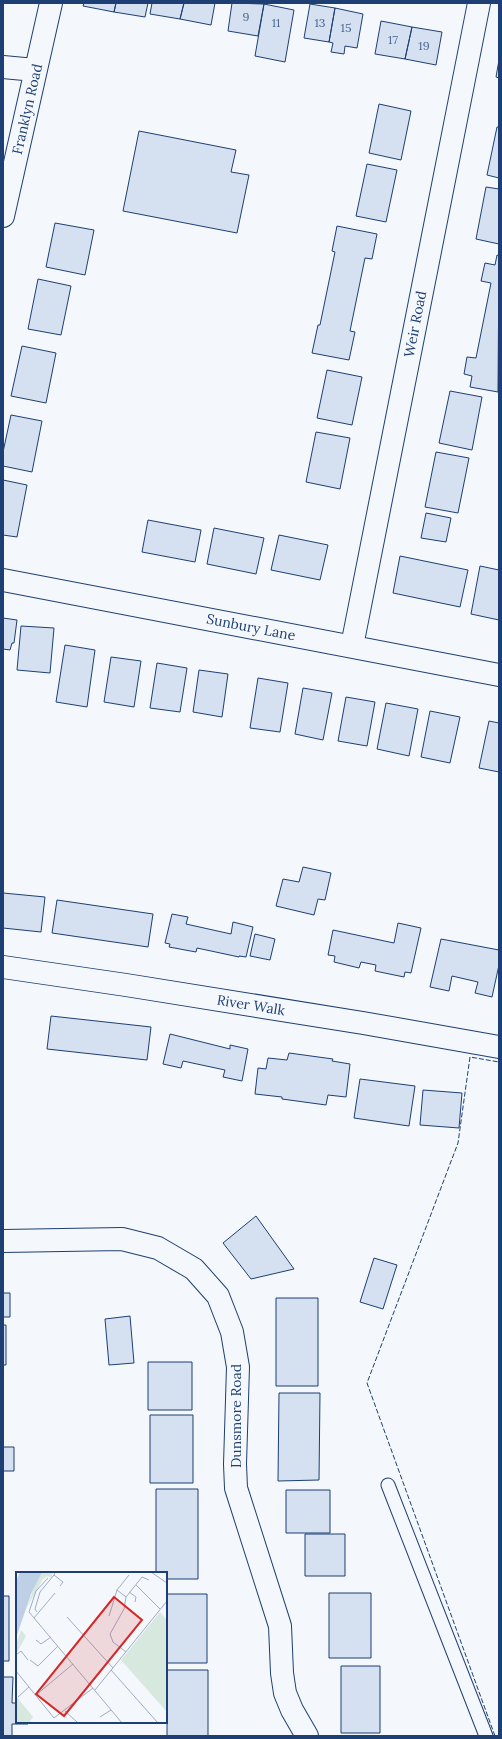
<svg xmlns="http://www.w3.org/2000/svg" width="502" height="1739" font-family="Lora,serif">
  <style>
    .building { fill: #d5e0f0; stroke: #1d3f73 }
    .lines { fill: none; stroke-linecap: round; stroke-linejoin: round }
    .lane-casing { stroke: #1d3f73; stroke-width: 15 }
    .street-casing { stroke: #1d3f73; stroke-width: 24 }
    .lane { stroke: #f4f7fb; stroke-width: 13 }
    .street { stroke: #f4f7fb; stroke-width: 22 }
    .fence { stroke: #1d3f73; stroke-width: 1; stroke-dasharray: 5 2; stroke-linecap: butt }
    .labels { text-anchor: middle; stroke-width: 3; stroke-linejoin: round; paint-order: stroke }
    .number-label { font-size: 12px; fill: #4b6792 }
    .street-label { font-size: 14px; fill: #1d3f73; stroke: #f4f7fb }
    .inset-road { fill: none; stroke: #9eadc5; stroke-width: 1 }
    .view { fill: #d62828; fill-opacity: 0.15; stroke: #d62828; stroke-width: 2 }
    .inset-edge { fill: none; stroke: #1d3f73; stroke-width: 2 }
  </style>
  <rect width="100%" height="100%" fill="#f4f7fb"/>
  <!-- building -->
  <path class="building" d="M84,3H116L114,12L83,6Z
    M116,3H148L145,17L114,12Z
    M152,3H184L180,19L150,14Z
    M184,3H215L211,25L180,19Z
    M232,3L264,4L258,36L228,31Z
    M264,4L294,10L285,62L255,56Z
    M310,4L335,8L329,42L304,38Z
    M335,8L363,14L357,48L345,46L344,54L331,52L333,43L329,42Z
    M381,21L412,27L405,59L375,54Z
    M412,27L442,32L436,65L405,59Z
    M499,60V78L496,77Z
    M379,104L411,111L401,160L369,153Z
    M497,127H499V178L487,175Z
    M139,131L236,150L231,172L249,175L237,233L123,211Z
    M367,164L397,170L386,222L356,216Z
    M486,187L499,189V244L476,239Z
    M55,223L94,230L85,275L46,267Z
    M337,226L377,234L372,259L365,258L350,331L355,332L349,360L312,353L318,325H320L335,252L332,251Z
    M497,255L499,256L498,392L470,387L472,376L464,374L467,357L476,358L491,283L481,281L485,263L495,265Z
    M38,279L71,286L61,335L28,329Z
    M22,346L56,353L46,403L11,396Z
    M327,370L362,377L352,425L317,418Z
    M450,391L482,397L472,450L439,443Z
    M11,415L42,421L32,472L3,466V452Z
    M316,432L350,438L340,489L306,482Z
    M436,452L469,458L458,513L425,507Z
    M3,480L27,485L17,537L3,535Z
    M426,513L451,518L446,542L421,538Z
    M148,520L201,530L195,562L142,552Z
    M214,528L264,538L256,574L207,564Z
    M279,535L328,545L320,580L271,570Z
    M400,556L468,570L460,607L393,593Z
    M480,566L499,570V620L471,614Z
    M3,618L17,620L14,643H12L10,650L3,649Z
    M21,626L54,628L50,673L17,670Z
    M65,645L95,650L87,707L56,702Z
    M111,657L141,661L134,707L104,702Z
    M157,663L187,668L180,712L150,708Z
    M199,670L228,674L222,717L193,712Z
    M258,678L288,683L280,732L250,728Z
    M303,688L332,693L323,740L295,734Z
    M346,697L375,702L367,746L338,741Z
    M386,703L418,709L409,756L377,749Z
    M430,711L460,717L450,763L421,757Z
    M489,721L499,723V772L479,768Z
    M303,867L331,873L325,900L318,899L314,915L276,906L283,879L299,882Z
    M3,893L45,897L41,932L3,928Z
    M57,900L153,914L148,947L52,933Z
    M172,914L188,917L186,924L231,934L233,922L253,927L246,957L239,956V957L197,948L196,952L169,947L170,944L165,943Z
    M398,923L421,928L411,973L405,972L404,977L375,971L376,965L361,962L359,968L334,962L335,956L328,955L333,930L394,943Z
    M255,934L275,939L270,960L250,956Z
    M441,939L499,950V965L492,997L475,993L478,982L452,976L449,991L430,987Z
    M51,1016L151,1027L147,1060L47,1049Z
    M170,1034L230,1049V1045L248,1049L242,1081L223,1077L225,1070L183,1061L181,1068L163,1064Z
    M289,1053L333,1059L332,1061L350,1064L346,1097L328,1095L326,1105L282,1099V1097L255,1094L258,1068L266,1069L268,1058L287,1060Z
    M360,1079L415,1086L409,1126L354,1118Z
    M423,1090L462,1093L459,1128L420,1125Z
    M256,1216L294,1269L251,1279L223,1243Z
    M374,1258L397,1265L383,1309L360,1302Z
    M3,1293H10V1317H3Z
    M276,1298H318V1386H276Z
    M130,1316L134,1363L109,1365L105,1319Z
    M3,1325H6V1365H3Z
    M148,1362H192V1410H148Z
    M279,1393H320L319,1480L278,1481Z
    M150,1415H193V1483H150Z
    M3,1447H14V1471H3Z
    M156,1489H198V1579H166V1573H156Z
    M286,1490H330V1533H286Z
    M305,1534H345V1576H305Z
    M329,1593H371V1658H329Z
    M166,1594H207V1663H166Z
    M3,1596H9V1661H3Z
    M341,1666H380V1733H341Z
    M167,1670H208V1736H167Z
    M3,1677H13L12,1703H17V1722H28V1724H12V1736H3Z"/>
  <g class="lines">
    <!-- lane casing -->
    <g class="lane-casing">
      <path id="lane" d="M388,1485L486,1736"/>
    </g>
    <!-- street casing -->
    <g class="street-casing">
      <path id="street" d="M3,67L35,70
        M3,216L51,3
        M3,580L499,675
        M352,646L479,3
        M3,967L126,985L363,1023L499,1047
        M3,1241L122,1239L158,1248L194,1269L218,1296L232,1332L238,1367L235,1464L236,1488L280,1626L282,1673L285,1693L292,1710L307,1736"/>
    </g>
    <!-- lane -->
    <use href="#lane" class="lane"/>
    <!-- street -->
    <use href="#street" class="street"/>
    <!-- fence -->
    <path class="fence" d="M495,1736L367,1383L458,1143L470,1057L499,1062"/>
  </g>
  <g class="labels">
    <!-- number labels -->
    <g class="number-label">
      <text x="246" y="21">9</text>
      <text x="276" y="27">11</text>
      <text x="320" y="27">13</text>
      <text x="346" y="32">15</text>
      <text x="393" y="44">17</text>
      <text x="424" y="50">19</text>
    </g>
    <!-- street labels -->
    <g class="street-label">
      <text transform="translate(27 109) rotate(-77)" y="5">Franklyn Road</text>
      <text transform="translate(415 324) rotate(-79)" y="5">Weir Road</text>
      <text transform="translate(251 627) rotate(11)" y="5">Sunbury Lane</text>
      <text transform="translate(251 1005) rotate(9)" y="5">River Walk</text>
      <text transform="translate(236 1416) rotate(-90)" y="5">Dunsmore Road</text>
    </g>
  </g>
  <!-- overview -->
  <g transform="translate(16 1572)">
    <rect width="151" height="151" fill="#f4f7fb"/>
    <path d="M24,0H37L35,6L32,4L27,7L11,35ZM144,40L151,48V140L105,88ZM5,58L10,64L0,82V73ZM0,124L17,145L14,149L16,151H0Z" fill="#d7e8df"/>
    <path d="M4,0H26L15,22L0,66V9Z" fill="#bed0e5"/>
    <path class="inset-road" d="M39,0L38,3L47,10L44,14M135,0L151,11M32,6L20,19L13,40L106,151M120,13L144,37M101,18L113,3M113,20L120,25L119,30M21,40L19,37L24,20L38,3M93,44L101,18L110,25M51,45L97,96M18,46L39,21M20,68L25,72L35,65M110,80L97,70L94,62L108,37L110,25L126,5L133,8M0,83L5,79L12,88M14,88L22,94L42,74M95,98L142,151M0,99L38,146M79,118L151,29M20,123L57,92M2,125L13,115M49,139L62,151M84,145L95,138M38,146L77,116"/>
    <path class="view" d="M98,25L126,48L48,144L20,122Z"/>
    <rect width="151" height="151" class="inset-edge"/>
  </g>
  <!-- border -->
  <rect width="502" height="1739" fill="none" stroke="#1d3f73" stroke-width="8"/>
</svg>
